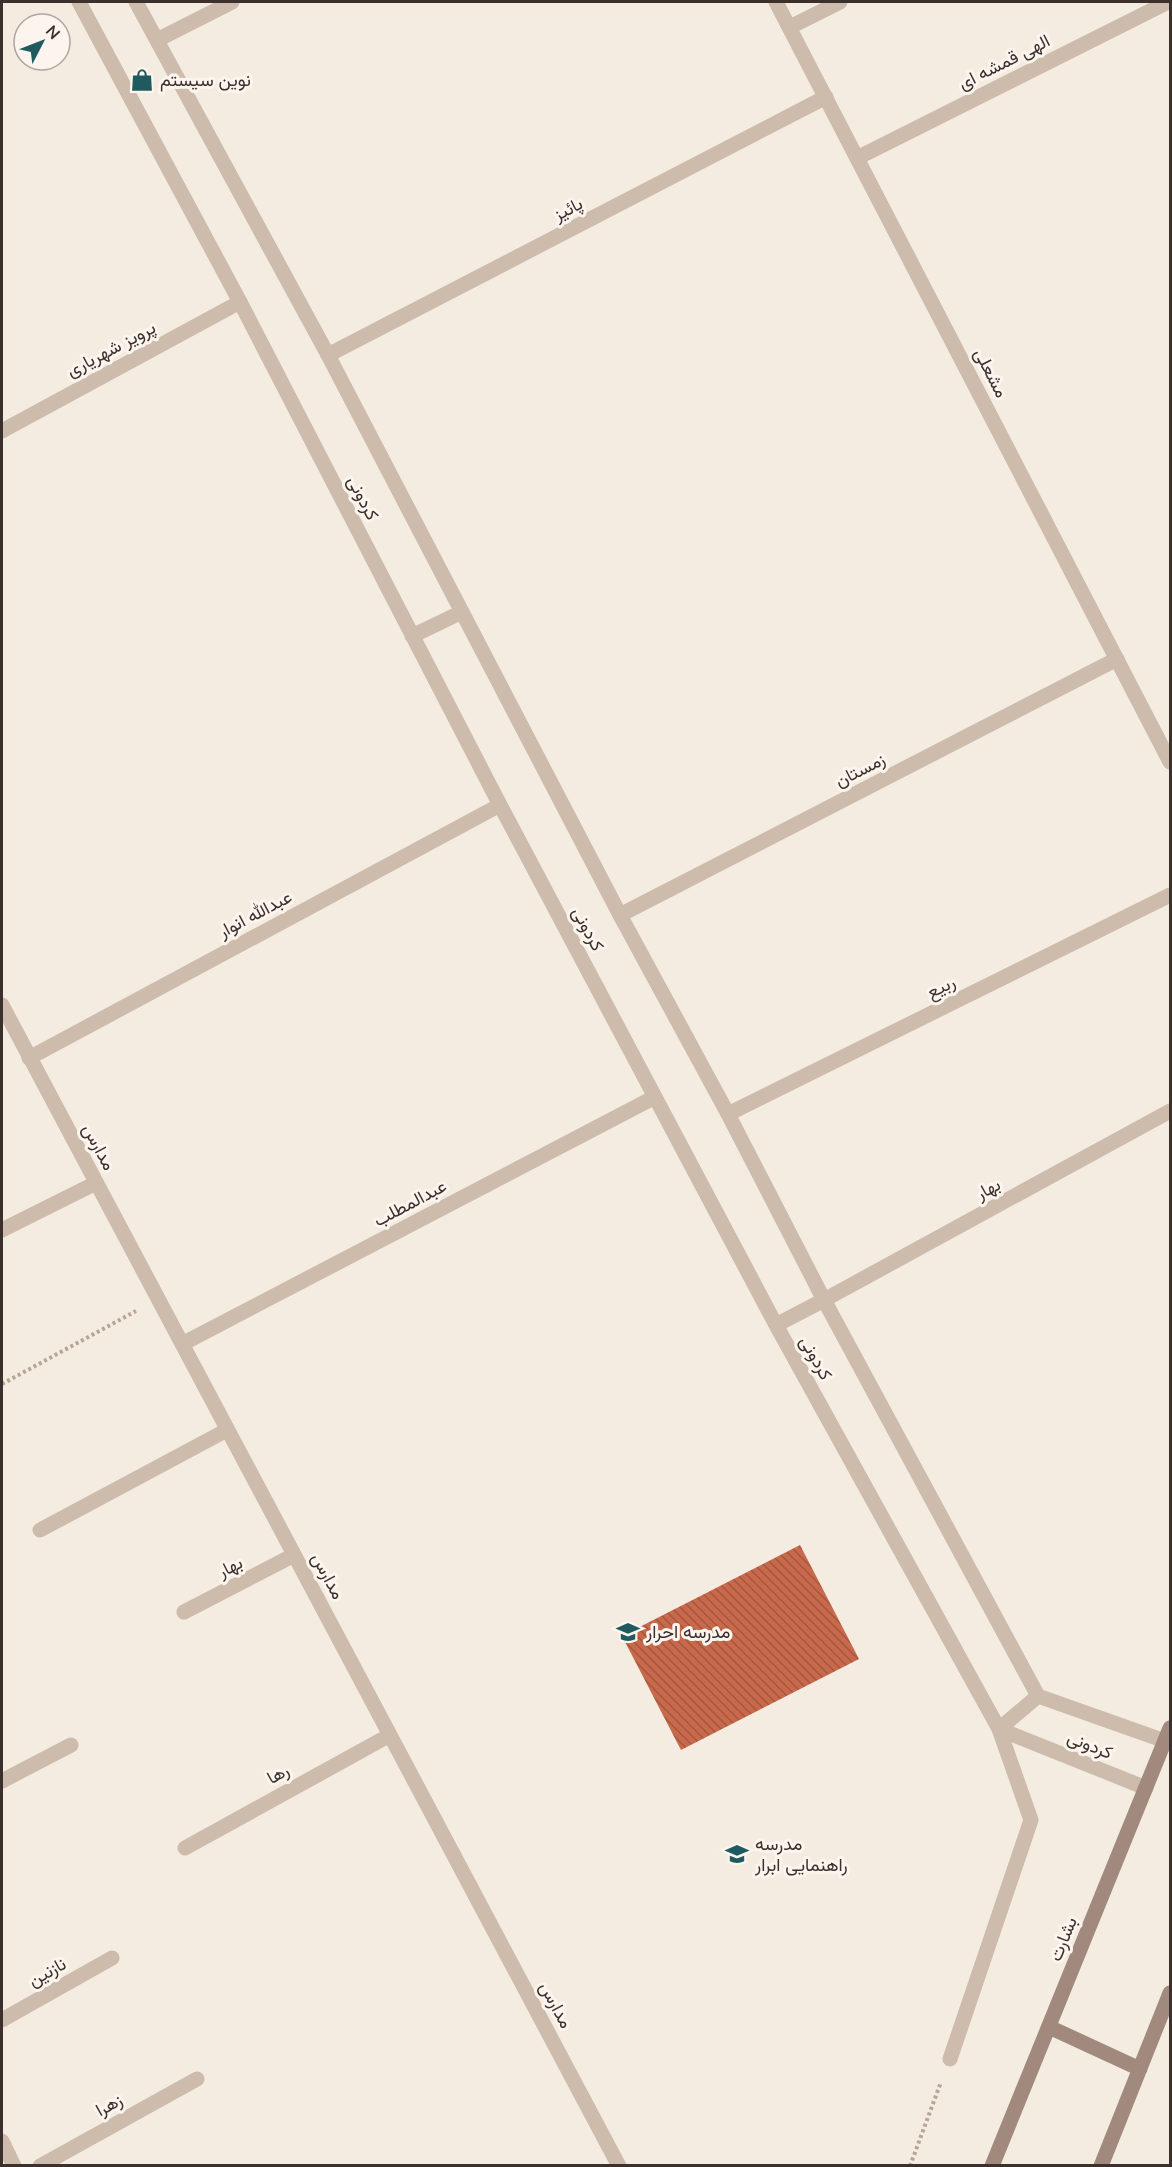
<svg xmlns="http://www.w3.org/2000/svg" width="1172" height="2167" font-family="Mulish,Vazirmatn,sans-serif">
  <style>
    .building { fill: url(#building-back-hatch) }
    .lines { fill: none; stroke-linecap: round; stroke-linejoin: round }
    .path { stroke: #b9a596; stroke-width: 4; stroke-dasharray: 3 3; stroke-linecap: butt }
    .service { stroke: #cdbbac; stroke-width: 15 }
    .minor { stroke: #cdbbac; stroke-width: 15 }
    .tertiary { stroke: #cdbbac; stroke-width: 15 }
    .secondary { stroke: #a18a7d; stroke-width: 15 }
    .labels { text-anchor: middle; stroke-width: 6; stroke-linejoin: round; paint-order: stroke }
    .street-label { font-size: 18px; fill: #3b302b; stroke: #fbf5ee }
    .poi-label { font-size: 18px; fill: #3b302b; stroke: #fbf5ee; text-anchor: start }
  </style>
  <defs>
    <pattern id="building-back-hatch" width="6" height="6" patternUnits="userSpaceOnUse" patternTransform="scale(1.5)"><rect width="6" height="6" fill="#c8694b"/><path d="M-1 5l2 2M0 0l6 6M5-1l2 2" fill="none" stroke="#a4573f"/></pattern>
  </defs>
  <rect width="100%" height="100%" fill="#f4ebe1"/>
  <!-- building -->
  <path class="building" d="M800,1545L859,1659L681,1750L622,1636Z"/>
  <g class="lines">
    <!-- path -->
    <path class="path" d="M2,1384L136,1311
      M910,2166L941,2082"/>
    <!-- service -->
    <path class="service" d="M790,27L840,2
      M157,40L232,2
      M857,158L1168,2
      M328,355L826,97
      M2,431L240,302
      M620,915L1117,659
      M29,1058L500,805
      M728,1114L1170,895
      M2,1230L96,1183
      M824,1300L1170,1111
      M40,1530L227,1430
      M184,1612L294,1555
      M2,2020L112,1958
      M950,2059L1031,1820L999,1729L1038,1696
      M40,2166L197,2079"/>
    <!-- minor -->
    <path class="minor" d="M776,2L1170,762
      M2,1005L619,2166
      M182,1344L655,1097
      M2,1781L71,1745
      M185,1848L390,1735
      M2,2141L14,2166"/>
    <!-- tertiary -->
    <path class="tertiary" d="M79,2L240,302L500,805L776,1325L999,1729L1146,1788
      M136,2L328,355L620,915L728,1114L824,1300L1038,1696L1165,1741
      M412,636L462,612
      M776,1325L824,1300"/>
    <!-- secondary -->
    <path class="secondary" d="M1049,2027L1140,2069
      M992,2166L1170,1728
      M1101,2166L1170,1993"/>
  </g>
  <!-- icons -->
  <defs>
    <g id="shop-bare" transform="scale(1.8)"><path d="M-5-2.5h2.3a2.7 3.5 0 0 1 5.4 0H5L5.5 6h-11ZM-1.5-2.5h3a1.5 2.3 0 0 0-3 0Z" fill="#1f5a5e" stroke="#fbf5ee" stroke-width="2.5" paint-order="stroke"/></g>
    <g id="school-bare" transform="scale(1.8)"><path d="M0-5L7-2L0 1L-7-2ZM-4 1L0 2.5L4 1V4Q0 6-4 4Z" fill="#1f5a5e" stroke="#fbf5ee" stroke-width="2.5" paint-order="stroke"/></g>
  </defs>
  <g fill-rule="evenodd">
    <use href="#shop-bare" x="142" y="80"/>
    <use href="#school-bare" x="628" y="1632"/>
    <use href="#school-bare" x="737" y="1854"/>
  </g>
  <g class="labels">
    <!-- street labels -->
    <g class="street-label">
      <text transform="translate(1004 62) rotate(-27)" y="6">الهی قمشه ای</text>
      <text transform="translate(568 209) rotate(-27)" y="6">پائیز</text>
      <text transform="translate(111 349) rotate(-28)" y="6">پرویز شهریاری</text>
      <text transform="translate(991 373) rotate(63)" y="6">مشعلی</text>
      <text transform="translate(363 498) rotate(63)" y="6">کردونی</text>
      <text transform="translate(860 770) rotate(-27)" y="6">زمستان</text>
      <text transform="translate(255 914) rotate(-28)" y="6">عبدالله انوار</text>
      <text transform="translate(588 929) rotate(62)" y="6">کردونی</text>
      <text transform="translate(941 987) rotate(-26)" y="6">ربیع</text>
      <text transform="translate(99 1147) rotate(62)" y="6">مدارس</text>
      <text transform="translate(988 1189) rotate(-29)" y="6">بهار</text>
      <text transform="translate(410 1203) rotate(-28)" y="6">عبدالمطلب</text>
      <text transform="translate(816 1358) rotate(61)" y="6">کردونی</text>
      <text transform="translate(230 1567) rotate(-27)" y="6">بهار</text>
      <text transform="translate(328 1576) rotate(62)" y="6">مدارس</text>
      <text transform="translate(1090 1745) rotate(22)" y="6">کردونی</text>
      <text transform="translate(278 1774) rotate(-29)" y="6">رها</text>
      <text transform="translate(1063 1939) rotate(-68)" y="6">بشارت</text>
      <text transform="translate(47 1972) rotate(-29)" y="6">نازنین</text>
      <text transform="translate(556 2005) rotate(62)" y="6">مدارس</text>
      <text transform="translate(109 2105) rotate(-29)" y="6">زهرا</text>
    </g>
    <!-- poi labels -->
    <g class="poi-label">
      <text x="160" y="86">نوین سیستم</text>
      <text x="646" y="1638">مدرسه احرار</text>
      <text x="755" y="1850">مدرسه<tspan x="755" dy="21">راهنمایی ابرار</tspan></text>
    </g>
  </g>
  <!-- border -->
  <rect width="1172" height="2167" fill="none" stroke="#3b302b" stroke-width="6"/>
  <!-- north arrow -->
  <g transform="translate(42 42) rotate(48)"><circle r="28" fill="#fbf5ee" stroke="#aea6a0" stroke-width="1.5"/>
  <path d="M0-4.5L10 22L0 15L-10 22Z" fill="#1f5a5e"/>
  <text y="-9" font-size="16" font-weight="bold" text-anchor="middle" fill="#3b302b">N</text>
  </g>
</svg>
